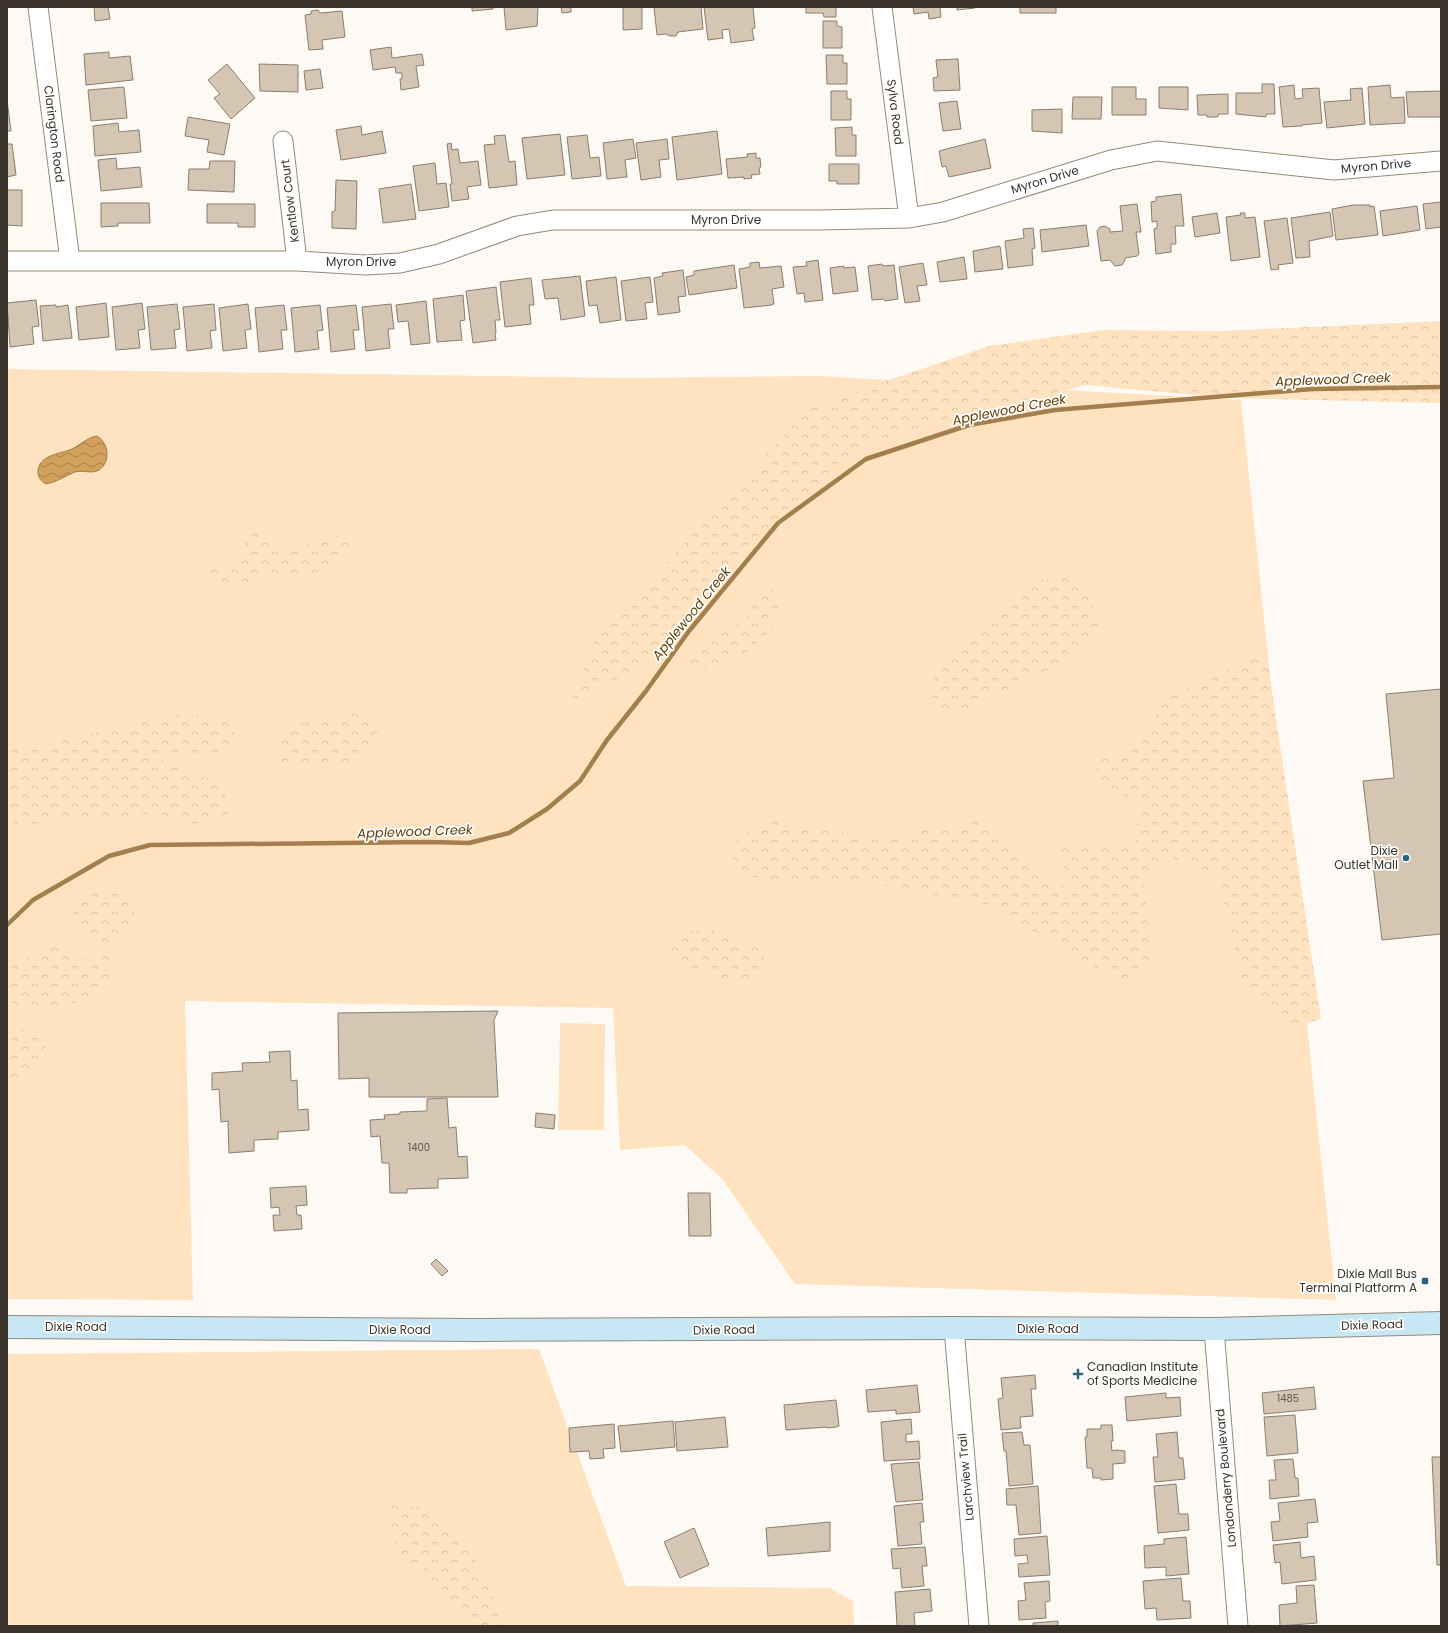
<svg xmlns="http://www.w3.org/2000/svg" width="1448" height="1633" font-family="Poppins,sans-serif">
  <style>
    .grass { fill: #ffe3c0 }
    .forest { fill: url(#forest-crowns) }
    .water { fill: url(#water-waves); stroke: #a37f4d }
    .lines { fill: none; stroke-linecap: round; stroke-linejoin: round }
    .stream { stroke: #a37f4d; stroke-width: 4.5 }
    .building { fill: #d5c6b4; stroke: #8b7d6c }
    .street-casing { stroke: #978978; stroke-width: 21 }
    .secondary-casing { stroke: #978978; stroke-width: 24 }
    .street { stroke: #fff; stroke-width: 19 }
    .secondary { stroke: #c7e7f5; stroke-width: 22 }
    .poi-dot { fill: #2c647e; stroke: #fff; stroke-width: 1.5 }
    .labels { text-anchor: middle; stroke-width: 3.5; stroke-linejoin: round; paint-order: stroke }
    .number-label { font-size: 10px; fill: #60584e }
    .street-label { font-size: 12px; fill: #39332c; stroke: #fff }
    .poi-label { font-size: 12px; fill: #39332c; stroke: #fff; text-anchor: end }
    .water-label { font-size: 13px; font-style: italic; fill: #603f05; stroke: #fff }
  </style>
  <defs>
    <pattern id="forest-crowns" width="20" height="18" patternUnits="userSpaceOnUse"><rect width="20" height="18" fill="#ffe3c0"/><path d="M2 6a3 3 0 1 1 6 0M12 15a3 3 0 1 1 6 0" fill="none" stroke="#dbc3a5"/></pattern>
    <pattern id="water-waves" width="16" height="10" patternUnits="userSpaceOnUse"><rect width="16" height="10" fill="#d1a05b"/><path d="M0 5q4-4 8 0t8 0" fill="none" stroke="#ab834b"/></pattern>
  </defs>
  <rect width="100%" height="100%" fill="#fdfaf6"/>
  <!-- grass -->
  <path class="grass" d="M7,369L625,378L818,376L1241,400L1336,1300L795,1284L723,1180L685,1145L620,1150L613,1008L185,1001L193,1300L7,1299Z
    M560,1023L605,1024L604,1130H558Z
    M539,1349L626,1586L830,1588L853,1601L854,1626H7V1354Z"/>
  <!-- forest -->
  <path class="forest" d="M1441,321V403L1226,398L1086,385L941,421L857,447L729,562L641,668L572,700L595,640L810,407L989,346L1103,330L1222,331Z
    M254,533L269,535L277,547L291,552C309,542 320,535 341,535L349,545L342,556L316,573L299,577H268L235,588L212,585L208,570L225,565L241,556L247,540Z
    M1073,577L1088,597L1103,623L1051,669L974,706L944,716L932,700L934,675L1036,581Z
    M770,588L779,592L780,600L771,631L748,651L726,662L704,670L689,662L696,647L743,621L762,592Z
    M1266,652L1321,1019L1296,1026L1244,985L1218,875L1170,857L1143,880L1151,944L1152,970L1128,981L1103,972L988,905L872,883L775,882L732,872L734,843L762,819L878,838L977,821L1047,884L1076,888L1062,866L1057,846H1134L1142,800L1105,791L1094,762L1137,746L1166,697Z
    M368,709L379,731L362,755L345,764L287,763L278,760L282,748V731L302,724Z
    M181,714L233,720L235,744L218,759L162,756L166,764L222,783L231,812L204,827L156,813L14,826L7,781V746L24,748Z
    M103,887L125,896L135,910L130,931L115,943L103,945L86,932L76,921L73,908L86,893Z
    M706,929L756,945L764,958L757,973L747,982L722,981L676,963L666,953L663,947L686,932Z
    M51,948L71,949L84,960L106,955L113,964L110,977L95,987L91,998L74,1003L23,1009L12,1003L7,996V965Z
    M7,1029L41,1032L46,1036L48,1041C37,1065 30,1075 10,1090H7Z
    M390,1503L430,1509L447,1523L473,1555L494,1597L503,1626H471L434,1590L429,1571L405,1566C392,1540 391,1532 390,1503Z"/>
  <!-- water -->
  <path class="water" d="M97,436C109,443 111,462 99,470C93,474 83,470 75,472C65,476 57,482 46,484C41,481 38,478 38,472C38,455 60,454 72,449C80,445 88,437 97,436Z"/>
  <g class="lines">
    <!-- stream -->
    <path class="stream" d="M7,925L33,900L109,856L150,845L429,842L469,843L509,833L547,809L580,781L607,740L646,691L689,631L778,523L866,459L969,425L1055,410L1313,389L1441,387"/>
  </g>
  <!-- building -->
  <path class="building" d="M94,7H108L110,19L95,21Z
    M472,7H493V9L472,11Z
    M504,7H538L537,26L506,30Z
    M561,7H571V12L562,13Z
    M623,7H642V29L623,30Z
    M654,7H701L703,29L678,32L676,36H670L666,34L657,35Z
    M704,7H753L755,28L752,29L754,40L731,43L729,29L722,30L723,38L708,40Z
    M806,7H836V17H824L823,13H806Z
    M913,7H940L941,17L929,19L928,12L914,14Z
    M957,7H975V8L957,10Z
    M1020,7H1056V13H1020Z
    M318,10L320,13L342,11L345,37L322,40L323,49L309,50L305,15L311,14V11Z
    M823,21H837V26L842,27V48H823Z
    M391,47L392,58L422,54L424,65L416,66L419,87L401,90L400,79H402V73H396L395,67L373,70L370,50Z
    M109,52V58L130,56L133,80L86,85L84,54Z
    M826,55H843V63H847V84H827Z
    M958,59L960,90L934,91L933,78L938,77L936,60Z
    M227,64L255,98L231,119L214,98L220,94L208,80Z
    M259,64L298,65V92L260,91Z
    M320,69L323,88L306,90L304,71Z
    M1262,84H1274L1275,114H1266V117L1236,114V93H1262Z
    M1294,85L1295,99L1303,98L1302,89L1319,88L1322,123L1302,125V126L1283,127L1279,87Z
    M1390,85L1391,98L1404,97L1405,123L1370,125L1368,87Z
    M124,87L127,118L91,121L88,90Z
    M1112,87H1136V99H1146V115H1112Z
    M1159,87H1188V110L1159,108Z
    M1362,88L1365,124L1327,128L1324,102L1351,100L1350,89Z
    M831,91H847V99H851V120H831Z
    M1441,91V117H1408L1406,92Z
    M1228,94V114H1218V117H1207V115H1198L1197,95Z
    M1073,97H1102L1101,119H1072Z
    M7,100L11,131H7Z
    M957,101L961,129L943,131L939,103Z
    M1062,109V133L1032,131V110Z
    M188,117L230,124L224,155L207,152L209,140L185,136Z
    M118,123L119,132L139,130L141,152L95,156L93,126Z
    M361,126L362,135L382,131L386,153L341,160L336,130Z
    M852,127V135H856V156H836L835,128Z
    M717,131L722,174L677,180L672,137Z
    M560,134L565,175L527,179L522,138Z
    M505,135L509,162L515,161L517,185L489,188L484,145L495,144L494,136Z
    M587,135L590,158L599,157L601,176L572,179L567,137Z
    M633,139L636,158L625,160L627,177L607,179L603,143Z
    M667,139L669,159L659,160L661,177L641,180L636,143Z
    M985,139L991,168L949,177L946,166L942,167L939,151Z
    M451,143L452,150L458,149L460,163L478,161L481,185L467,187L469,199L452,201L450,184H452L447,144Z
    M7,144H12L16,175L7,177Z
    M756,153V158H760L761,167L759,168L760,174L751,175L752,178L744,179V177L728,178L726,159L748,157L747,154Z
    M116,158L117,169L140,167L142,187L101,191L98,160Z
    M210,161H235L234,192L188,190L189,169H209Z
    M435,163L437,184L446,183L449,207L419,211L413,166Z
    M829,164H859V184H837V181H829Z
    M336,180L357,181L356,229L332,228V212L335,211Z
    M411,184L416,219L383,223L379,189Z
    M7,190H22V226L7,225Z
    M1181,194L1184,226H1175L1176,244H1171V252L1156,254L1154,229L1157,228V221L1152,222L1151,202L1156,201V197Z
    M1441,202V227L1426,229L1423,204Z
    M101,203H149L150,223H118V226L101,227Z
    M207,204H255V227H238V223H207Z
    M1137,204L1141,232H1136L1139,254L1137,256L1125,258V260L1122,265L1115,266L1110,260L1101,261L1097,231L1100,227L1105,226L1110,229V232L1123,231L1120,206Z
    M1353,205H1370V207L1374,206L1378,235L1336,240L1332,209Z
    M1417,206L1420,230L1383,236L1380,211Z
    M1330,212L1333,236L1309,241L1310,257L1296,258L1291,218Z
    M1217,213L1220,233L1195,237L1192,217Z
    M1240,213H1245V218L1255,217L1260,257L1231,261L1226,217L1241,215Z
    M1287,218L1293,263L1278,265L1279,269L1271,270L1264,221Z
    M1086,225L1089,246L1042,252L1040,230Z
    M1033,228L1035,248L1032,249L1033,265L1008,268L1005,241L1024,238L1023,229Z
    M1000,246L1003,269L975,272L973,251Z
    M964,257L967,279L940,282L937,262Z
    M818,260L823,300L805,302L804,293L797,294L793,267L807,266L806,262Z
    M759,262L760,268L781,266L784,287L772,289L774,304H772V305L744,308L739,269L750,267V263Z
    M923,263L927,285L917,286L920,301L905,303L899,267Z
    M882,264L883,266L894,265L898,299L885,301L884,299L872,300L868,266Z
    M734,265L737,288L689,295L686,277L694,275V271Z
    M844,266V268L855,267L858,291L833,294L830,268Z
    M683,270L686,296L678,297L680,312L658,315L654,278L663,276L662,273Z
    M580,276L585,316L561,320L558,298L545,299L542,280Z
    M616,277L621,320L600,323L597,305L589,306L586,281Z
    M650,277L653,302L645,303L647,319L626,321L621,281Z
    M531,278L534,305H529L531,324L505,327L500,282Z
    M496,287L500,320H495L496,333L495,334L496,340L473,343L466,291Z
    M463,295L465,320L460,321L462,340L437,342L433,299Z
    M36,300L39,326L32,327L34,344L10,347L7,303Z
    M426,301L430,343L411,345L408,321L398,322L396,305Z
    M106,303L109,337L79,340L76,307Z
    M142,303L145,329L138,330L140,348L116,350L112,307Z
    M177,304L180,329L174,330L176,348L151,350L147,307Z
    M214,304L216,330L210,331L212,348L187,351L183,307Z
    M248,304L251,329L245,330L247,348L223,351L219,308Z
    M391,304L394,329H388L390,348L366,351L362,307Z
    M56,305V307L68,305L72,338L43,341L40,306Z
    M284,305L287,330H281L283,349L259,352L255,308Z
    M320,305L323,330L317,331L319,349L295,352L291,308Z
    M356,305L359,330H353L355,349L331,352L327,308Z
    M1441,689V934L1382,940L1363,781L1394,778L1386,694Z
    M498,1011L494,1020L498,1097H369V1078L339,1079L338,1013Z
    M290,1051L291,1081L297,1080L298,1110L308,1109L309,1130L278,1132V1139L254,1140V1151L229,1153L228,1121L221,1122L219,1089L212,1090V1073L243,1071L242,1063L270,1062L269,1052Z
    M447,1098L449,1128L456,1127L458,1157L467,1156L468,1178L438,1179V1188L407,1189V1193H390L389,1163H382L380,1136L371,1137L370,1120L385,1119L384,1115L400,1114V1112L427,1111V1099Z
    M536,1113L555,1115L554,1129L535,1127Z
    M306,1186L307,1205L296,1206L297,1215H301L302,1229L274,1231L273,1215H280L279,1207L271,1208L270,1188Z
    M688,1193H710L711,1236H689Z
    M436,1259L448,1271L442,1276L431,1264Z
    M1035,1375L1036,1389H1031L1033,1416L1020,1417L1021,1428L1001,1430L998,1399L1003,1398L1001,1378Z
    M917,1385L920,1412L896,1414V1410L868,1412L866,1390Z
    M1314,1387L1316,1409L1264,1414L1262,1393Z
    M1166,1393V1398L1180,1397L1181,1416L1127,1421L1125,1397Z
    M836,1400L839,1426H837V1427L827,1428V1427L786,1430L784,1405Z
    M1295,1415L1298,1453L1267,1456L1264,1417Z
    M725,1417L728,1447L677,1451L675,1422Z
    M911,1419L912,1434H906V1442L919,1441L920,1459L884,1461L881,1422Z
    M673,1421L675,1447L621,1452L618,1426Z
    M614,1424L615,1448L603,1449L604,1458L590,1459L589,1451L570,1452L569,1428Z
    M1101,1425H1112L1113,1441H1111L1112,1451L1116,1450L1125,1451V1463L1113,1464V1479L1101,1480V1478H1093L1092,1468H1087L1085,1437H1087V1429H1101Z
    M1022,1432L1024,1445H1030L1033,1484L1009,1486L1006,1451H1004L1002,1433Z
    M1177,1432L1179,1458H1183L1185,1479L1155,1482L1153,1457H1158L1156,1434Z
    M1432,1457H1441V1565H1437Z
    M1293,1459L1295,1478H1298L1299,1496L1270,1499L1269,1480H1276L1274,1460Z
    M919,1462L923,1500L896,1502L891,1464Z
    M1176,1484L1179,1514H1188L1189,1530L1158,1533L1154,1486Z
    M1038,1486L1041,1533L1019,1535L1016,1505H1007L1006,1489Z
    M1315,1499L1318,1522L1307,1523L1308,1537L1273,1541L1271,1522L1280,1521L1278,1503Z
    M922,1503L924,1522H920L922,1544L898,1546L894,1506Z
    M830,1522V1551L768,1556L766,1528Z
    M694,1528L709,1565L680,1578L664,1542Z
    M1047,1536L1050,1575L1019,1577L1018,1564L1028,1563L1027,1555L1015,1556L1014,1539Z
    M1186,1537L1189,1574L1166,1576V1567L1145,1568L1144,1546L1164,1544V1539Z
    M1300,1542L1301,1558L1314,1556L1316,1580L1282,1584L1280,1562L1275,1563L1273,1545Z
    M925,1547L927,1566H922L924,1586L902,1588L900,1568L893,1569L891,1549Z
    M1181,1578L1183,1601H1190L1191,1618L1157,1620L1156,1608L1145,1609L1143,1581Z
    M1049,1581L1050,1601L1045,1602L1046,1618L1019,1620L1018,1601L1026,1600L1024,1583Z
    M1314,1585L1317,1623L1280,1626L1279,1605L1297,1603L1296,1586Z
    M930,1589L932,1611L914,1613L915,1626H897L895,1592Z
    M1058,1621V1626H1033V1623Z"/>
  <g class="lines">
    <!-- street casing -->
    <g class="street-casing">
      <path id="street" d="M38,7L70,261
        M882,7L909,218
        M283,141L297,261
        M7,261H297L366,265L400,263L439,254L517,226L553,220H820L909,218L943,212L1111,160L1157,151L1334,170L1441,161
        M954,1328L979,1626
        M1214,1329L1238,1626"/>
    </g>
    <!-- secondary casing -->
    <g class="secondary-casing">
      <path id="secondary" d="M7,1327L475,1330L954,1328L1214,1329L1441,1323"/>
    </g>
    <!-- street -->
    <use href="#street" class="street"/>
    <!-- secondary -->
    <use href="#secondary" class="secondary"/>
  </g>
  <!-- markers -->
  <g class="poi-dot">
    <circle cx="1406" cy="858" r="4"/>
    <rect x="1421" y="1277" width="8" height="8" rx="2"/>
    <path d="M1076 1368h4v4h4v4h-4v4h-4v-4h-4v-4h4z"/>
  </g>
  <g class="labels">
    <!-- number labels -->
    <g class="number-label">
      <text x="419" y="1151">1400</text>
      <text x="1288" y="1402">1485</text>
    </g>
    <!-- street labels -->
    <g class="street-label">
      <text transform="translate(895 112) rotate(83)" y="4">Sylva Road</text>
      <text transform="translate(54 134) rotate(83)" y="4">Clarington Road</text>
      <text transform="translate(1376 166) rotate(-5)" y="4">Myron Drive</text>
      <text transform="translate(1045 180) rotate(-17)" y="4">Myron Drive</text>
      <text transform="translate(290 201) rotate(-97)" y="4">Kentlow Court</text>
      <text x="726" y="224">Myron Drive</text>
      <text x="361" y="266">Myron Drive</text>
      <text transform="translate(1372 1325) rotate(-2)" y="4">Dixie Road</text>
      <text x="76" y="1331">Dixie Road</text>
      <text x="1048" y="1333">Dixie Road</text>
      <text x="400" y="1334">Dixie Road</text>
      <text transform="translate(724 1330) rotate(-1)" y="4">Dixie Road</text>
      <text transform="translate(966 1477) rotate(-95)" y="4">Larchview Trail</text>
      <text transform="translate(1226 1478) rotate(-95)" y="4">Londonderry Boulevard</text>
    </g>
    <!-- poi labels -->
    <g class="poi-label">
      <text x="1398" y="855">Dixie<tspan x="1398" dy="14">Outlet Mall</tspan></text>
      <text x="1417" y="1278">Dixie Mall Bus<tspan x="1417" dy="14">Terminal Platform A</tspan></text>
      <text x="1087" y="1371" text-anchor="start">Canadian Institute<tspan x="1087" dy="14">of Sports Medicine</tspan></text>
    </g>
    <!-- water labels -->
    <g class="water-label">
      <text transform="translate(1333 379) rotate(-2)" y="5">Applewood Creek</text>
      <text transform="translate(1009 409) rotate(-11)" y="5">Applewood Creek</text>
      <text transform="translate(691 613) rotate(-51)" y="5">Applewood Creek</text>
      <text transform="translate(415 831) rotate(-2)" y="5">Applewood Creek</text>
    </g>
  </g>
  <!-- border -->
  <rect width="1448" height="1633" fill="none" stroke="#39332c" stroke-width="16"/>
</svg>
